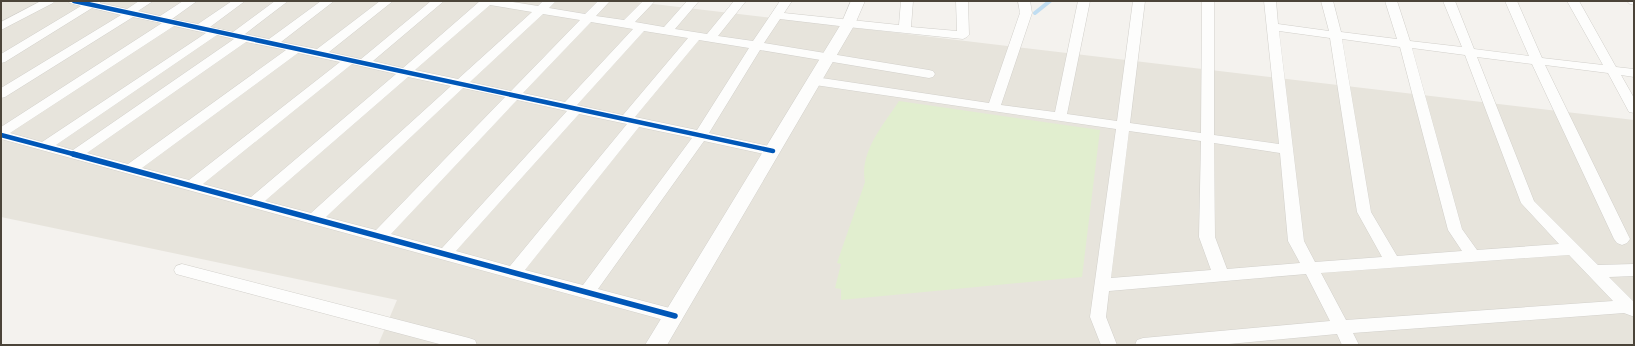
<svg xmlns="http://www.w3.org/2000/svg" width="1635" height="346" font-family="'Titillium Web',sans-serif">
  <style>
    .residential { fill: #e7e4dc }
    .green { fill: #e1eecf }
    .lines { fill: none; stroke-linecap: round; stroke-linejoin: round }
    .stream { stroke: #c0ddf1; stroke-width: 4 }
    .minor-casing { stroke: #d2d0cb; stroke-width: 1 }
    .tertiary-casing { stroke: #d2d0cb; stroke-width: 1 }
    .minor { fill: #fdfdfc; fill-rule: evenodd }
    .tertiary { fill: #fdfdfc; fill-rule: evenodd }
    .cycleway-far1-casing { stroke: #fff; stroke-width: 6 }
    .cycleway-casing { stroke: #fff; stroke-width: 8 }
    .cycleway-far1 { stroke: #0057b8; stroke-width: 4.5 }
    .cycleway { stroke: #0057b8; stroke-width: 5.5 }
  </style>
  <rect width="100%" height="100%" fill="#f4f2ee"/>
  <!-- residential -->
  <path class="residential" d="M1,1H628L1634,120V345H378L397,300L1,217Z"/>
  <!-- green -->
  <path class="green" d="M899,101L1100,130L1082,277L841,300V289L835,288L841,264L837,263L865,182C859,152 884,124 899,101Z"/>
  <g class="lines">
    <!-- stream -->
    <path class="stream" d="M1035,13L1050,1"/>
    <!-- minor casing -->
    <g class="minor-casing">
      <path id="minor" d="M41,1H55L53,3L1,30V22Z
        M68,1H100V3L127,9L139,1H153L138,11L160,16L183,1H197L172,19L198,24L232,1H245L210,27L233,32L275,1H288L245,34L269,39L321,1H334L281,42L317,49L380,1H393L329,52L361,59L431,1H444L373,61L403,68L480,1H506L538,6L543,1H556L549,8L585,14L598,1H610L596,16L624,20L643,1H655L635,22L664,27L687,1H699L675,29L707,34L734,1H746L718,36L753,41L780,1H792L784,13L899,25L901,1H913L911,27L957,31L956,1H968L969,35L967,37L963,39L848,27L780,19L764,43L929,70L933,71L935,74L933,77L929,78L760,50L709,133L778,148L780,151L778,154L773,156L704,141L598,289L681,311L683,316L681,321L675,323L1,139V127L162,23L133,17L5,97L1,98V88L121,15L92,8L5,62L1,63V54L81,6L70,3ZM490,5L532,12L458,79L415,70ZM543,14L580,20L511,91L470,82ZM591,22L633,29L565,102L523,93ZM174,26L206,33L42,142L10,133ZM644,31L688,38L623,115L577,105ZM217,35L234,39L73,150L56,145ZM699,40L749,48L697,130L635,117ZM246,42L286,50L128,164L87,153ZM298,53L340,62L189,180L142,168ZM352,64L396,74L251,197L203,184ZM408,77L451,86L311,213L265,201ZM463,88L505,97L376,230L326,217ZM517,100L567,111L442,248L391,234ZM579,114L627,124L510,266L456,251ZM639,127L692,138L583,285L525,270Z
        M1018,1H1030L1032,13L1001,105L1055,112L1078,1H1090L1067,114L1117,121L1133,1H1145L1130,123L1201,133L1202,1H1214V135L1279,144L1264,1H1276L1278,24L1329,31L1321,1H1333L1341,32L1397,39L1385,1H1397L1410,41L1462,47L1443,1H1455L1474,49L1529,56L1505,1H1517L1542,58L1603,65L1567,1H1579L1616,67L1634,69V77L1621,75L1634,98V113L1629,112L1608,73L1545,65L1630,239L1627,243L1622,245L1617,243L1614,239L1532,64L1477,57L1534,201L1598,265L1634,264V276L1609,277L1634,302V316H1632L1624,313L1353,333L1359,345H1342L1337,334L1218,345H1135L1137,340L1143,338L1330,321L1306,274L1109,291L1106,317L1117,345H1101L1090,317L1116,129L815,85L811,84L809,81L811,78L815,77L989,103L1020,13ZM1279,31L1330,38L1357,212L1382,257L1315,262L1304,241ZM1342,39L1400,47L1448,230L1462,251L1397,256L1371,212ZM1412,48L1465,55L1521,203L1559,244L1477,250L1462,229ZM1129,131L1201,141L1199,237L1211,270L1111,278ZM1214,143L1280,153L1288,241L1300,263L1227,269L1215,237ZM1569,255L1613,301L1346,320L1321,273Z
        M1627,1H1634V5L1630,4Z
        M182,264L469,338L475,340L477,345H443L176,274L174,270L176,266Z"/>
    </g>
    <!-- tertiary casing -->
    <g class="tertiary-casing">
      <path id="tertiary" d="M851,1H865L855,24L667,345H645L841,24Z"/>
    </g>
    <!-- minor -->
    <use href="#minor" class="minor"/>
    <!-- tertiary -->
    <use href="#tertiary" class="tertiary"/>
    <!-- cycleway-far1 casing -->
    <g class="cycleway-far1-casing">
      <path id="cycleway-far1" d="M74,1L773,151
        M1,135L77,155"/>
    </g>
    <!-- cycleway casing -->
    <g class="cycleway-casing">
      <path id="cycleway" d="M73,154L675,316"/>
    </g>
    <!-- cycleway-far1 -->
    <use href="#cycleway-far1" class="cycleway-far1"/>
    <!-- cycleway -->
    <use href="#cycleway" class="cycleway"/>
  </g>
  <!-- border -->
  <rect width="1635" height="346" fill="none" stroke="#4b4439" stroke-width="4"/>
</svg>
